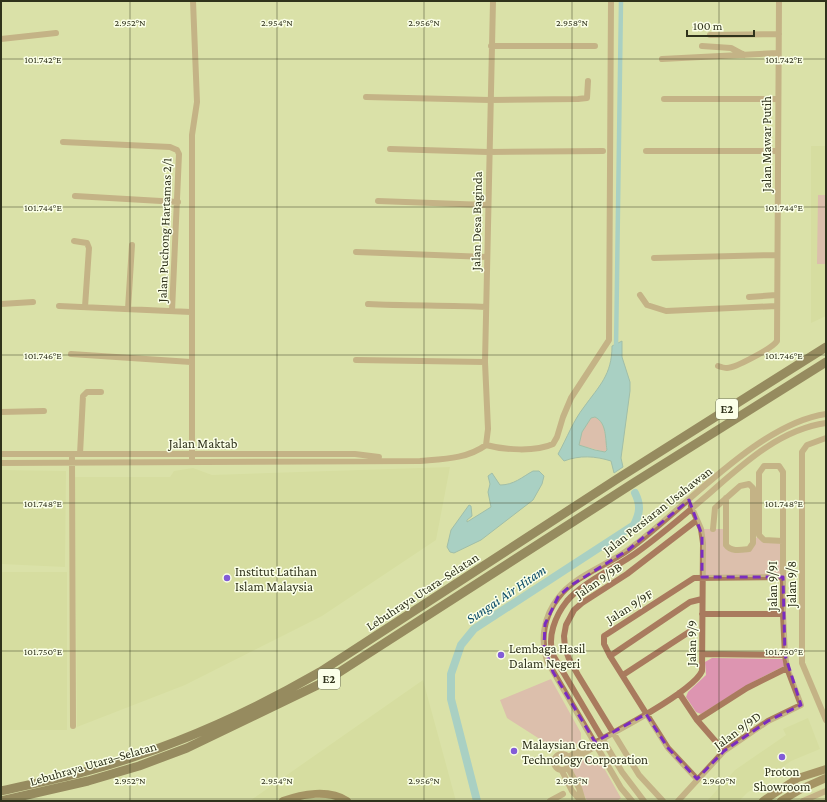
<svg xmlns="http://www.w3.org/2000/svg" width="827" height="802" font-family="'Crimson Pro',serif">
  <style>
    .built { fill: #d0d897 }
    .green { fill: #dd95b1 }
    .water { fill: #6dbbe5; stroke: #5a92a8; fill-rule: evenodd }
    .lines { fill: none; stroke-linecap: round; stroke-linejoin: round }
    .canal { stroke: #6dbbe5; stroke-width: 4.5 }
    .river { stroke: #6dbbe5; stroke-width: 8 }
    .minor { stroke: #a97b5e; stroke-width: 6 }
    .major { stroke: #643613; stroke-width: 8 }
    .highway { stroke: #442208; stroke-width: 9 }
    .marked { fill: none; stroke: #7b2cbf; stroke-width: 3; stroke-dasharray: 8 5; stroke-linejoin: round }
    .ticks { fill: none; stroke: #2f321b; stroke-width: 1; stroke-opacity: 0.45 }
    .poi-dot { fill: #825cd7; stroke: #fbffe8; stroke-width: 1.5 }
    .labels { text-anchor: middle; stroke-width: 3; stroke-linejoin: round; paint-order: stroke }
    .shield { fill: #fbffe8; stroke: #6c7058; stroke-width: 1 }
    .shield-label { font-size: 12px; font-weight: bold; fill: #2f321b }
    .street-label { font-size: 13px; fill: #2f321b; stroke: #fbffe8 }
    .poi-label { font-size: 13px; fill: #2f321b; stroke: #fbffe8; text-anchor: start }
    .water-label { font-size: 14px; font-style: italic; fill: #084a66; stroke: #fbffe8 }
    .ticks-label { font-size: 10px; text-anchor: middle; fill: #2f321b; stroke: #fbffe8; stroke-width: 3; stroke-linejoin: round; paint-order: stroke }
  </style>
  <rect width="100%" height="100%" fill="#dae1a8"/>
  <!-- built -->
  <path class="built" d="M811,146H826V316L811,323Z
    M450,467L436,540L322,616L185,685L77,727L75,477H170L174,471L193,468L212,475Z
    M1,470L66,471L65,567L1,564Z
    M1,572H67V730H1Z
    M423,680L456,801H248L251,800Z
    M808,718L820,749L791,761L747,793L739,801H707L735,770L786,735L783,729Z
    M826,787V801H793L809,793Z"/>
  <!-- green -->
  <path class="green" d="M818,195H826V264H817Z
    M595,417C607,424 605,438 607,450L605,452L579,445L582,432L591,418Z
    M701,529H725L726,545L745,550L759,535L761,539L783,541V577H702Z
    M712,658L783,659L784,666L749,684L701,714L696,712L686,697L688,692L706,675L705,662Z
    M551,679L581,733V742L566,749H550L546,743L507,718L500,700Z
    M590,757L600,761L621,798L617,801H587L572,769L576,763Z"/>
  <!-- water -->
  <path class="water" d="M622,341V357L630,382V391L621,458L623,467L614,473L611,461C595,456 580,455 564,461L558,454C567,438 573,421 584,407C599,386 612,375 612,346ZM595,417C607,423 605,438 607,450L605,452L595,450L579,445L582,432L591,418Z
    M533,471H539L544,476L542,484L533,500L481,540L454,553L450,552L447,547L451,530L469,505L471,506L472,516L467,520V522L491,507L488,492L490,484L488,476L492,473L500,485C514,485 522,477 533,471Z"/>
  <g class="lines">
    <!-- canal -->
    <path class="canal" d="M616,349L621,1"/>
    <!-- river -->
    <path class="river" d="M477,801L451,699V674L461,645L474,629L634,525C640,513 641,505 635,493"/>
    <!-- minor -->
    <path class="minor" d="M710,35L779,34
      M1,39L56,33
      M491,46H595
      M702,46L731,48L744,55
      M662,59L778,53
      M366,97L490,100L578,99L587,98L588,81
      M664,99H778
      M63,142L170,147L177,150L179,154L172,311
      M390,149L488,152L603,151
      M646,151H777
      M75,196L178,202
      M378,201L487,205
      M74,241L87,243L89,248L85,307
      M356,252L487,257
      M654,258L776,255
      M640,295L647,305L666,311L776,306
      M749,297L776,295
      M1,304L33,302
      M368,304C408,306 447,305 486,307
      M59,306L191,312
      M128,309L132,245
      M71,354L191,362
      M356,360L485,362
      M718,366C721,367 724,368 727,368C735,368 773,348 777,341L779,1
      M1,412L44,411
      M826,438L807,445L802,452V663L826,720
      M486,445C504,450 536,452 553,444L557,437L563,417L571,398L609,340L611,1
      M1,454H355L379,457
      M80,454L83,396L87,392H101
      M72,458L73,726
      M192,460V135L197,102L193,1
      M1,463L420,461C443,459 467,459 486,445L488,429L485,362L493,1
      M713,529L715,508L740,486L749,484L753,488V543L749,549C741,550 731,552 726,545V498
      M702,614H783
      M702,654L785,655
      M610,656L690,602L702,599
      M623,675L689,632
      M679,693L697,720L724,751
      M697,720L747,688L787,668
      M554 762a8 8 0 1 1 16 0a8 8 0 1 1-16 0Z
      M568,757C594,743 692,694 702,671L703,543L701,529L691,506
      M570,761L600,744
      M568,768L579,788L583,801
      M562,771L572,791L581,801
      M697,779L668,748L610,656L604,644V636L694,578L783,577
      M550,801L563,794
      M632,801L621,788L547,661C540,639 544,616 558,598C574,576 606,566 628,550C684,510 757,424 826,414
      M644,801L622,772L553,655C547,637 555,616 567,601C583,582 615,568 636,553C660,536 682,517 704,498C740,467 777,430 826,423
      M663,801L639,775L578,675L569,659L565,648L564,636L566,625L574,610L582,603L627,574L697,520
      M678,801L724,751L768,721L801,705L787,668L785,655L783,614V472L779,466H764L759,473V535L764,540L783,541
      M803,801L826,791"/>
    <!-- major -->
    <path class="major" d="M283,801C302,794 329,789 347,801
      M763,801L798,778L826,769
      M781,801L801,789L826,778"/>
    <!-- highway -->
    <path class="highway" d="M1,791C30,784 59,779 87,771C169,749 247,714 320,672L617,479L826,347
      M1,801L88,781L139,766L187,748L324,682L635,482L826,362"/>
  </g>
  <!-- marked area -->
  <path d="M0 0H827V802H0ZM689,500L702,535V577H783L785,655L801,705L768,721L724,751L697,779L668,748L646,714L595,742L553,672L544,647L545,624L558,597L570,586L628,550Z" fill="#dae1a8" fill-opacity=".55" fill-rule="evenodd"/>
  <path class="marked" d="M689,500L702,535V577H783L785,655L801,705L768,721L724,751L697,779L668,748L646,714L595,742L553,672L544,647L545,624L558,597L570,586L628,550Z"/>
  <!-- ticks -->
  <path class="ticks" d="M130,1V801M277,1V801M424,1V801M572,1V801M719,1V801M1,59H826M1,207H826M1,355H826M1,503H826M1,651H826M1,799H826"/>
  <!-- markers -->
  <g class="poi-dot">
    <circle cx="227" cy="578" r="4"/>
    <circle cx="501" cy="655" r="4"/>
    <circle cx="514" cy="751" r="4"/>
    <circle cx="782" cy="757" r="4"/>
  </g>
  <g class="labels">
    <!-- shield labels -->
    <g class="shield">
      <rect x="716" y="399" width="22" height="20" rx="3"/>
      <rect x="318" y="669" width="22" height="20" rx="3"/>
    </g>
    <g class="shield-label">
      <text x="727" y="413">E2</text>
      <text x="329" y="683">E2</text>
    </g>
    <!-- street labels -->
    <g class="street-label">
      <text transform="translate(766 144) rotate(-90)" y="5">Jalan Mawar Putih</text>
      <text transform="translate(476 221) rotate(-89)" y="5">Jalan Desa Baginda</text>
      <text transform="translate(164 230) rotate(-88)" y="5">Jalan Puchong Hartamas 2/1</text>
      <text x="203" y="448">Jalan Maktab</text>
      <text transform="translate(657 510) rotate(-38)" y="5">Jalan Persiaran Usahawan</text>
      <text transform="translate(598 580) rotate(-34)" y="5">Jalan 9/9B</text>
      <text transform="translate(791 584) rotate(-90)" y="5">Jalan 9/8</text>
      <text transform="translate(772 586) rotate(-90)" y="5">Jalan 9/9I</text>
      <text transform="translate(422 591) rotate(-33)" y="5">Lebuhraya Utara–Selatan</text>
      <text transform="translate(629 606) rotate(-32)" y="5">Jalan 9/9F</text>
      <text transform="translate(691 643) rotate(-89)" y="5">Jalan 9/9</text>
      <text transform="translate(737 730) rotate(-36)" y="5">Jalan 9/9D</text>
      <text transform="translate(93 763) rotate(-16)" y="5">Lebuhraya Utara–Selatan</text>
    </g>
    <!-- poi labels -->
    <g class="poi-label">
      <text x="235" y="576">Institut Latihan<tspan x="235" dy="15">Islam Malaysia</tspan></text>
      <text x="509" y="653">Lembaga Hasil<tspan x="509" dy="15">Dalam Negeri</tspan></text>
      <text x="522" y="749">Malaysian Green<tspan x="522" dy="15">Technology Corporation</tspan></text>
      <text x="782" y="776" text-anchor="middle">Proton<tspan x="782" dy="15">Showroom</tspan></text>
    </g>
    <!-- water labels -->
    <g class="water-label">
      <text transform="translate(506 594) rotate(-34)" y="5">Sungai Air Hitam</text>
    </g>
  </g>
  <g class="ticks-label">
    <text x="130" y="26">2.952°N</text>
    <text x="277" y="26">2.954°N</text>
    <text x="424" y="26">2.956°N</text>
    <text x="572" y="26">2.958°N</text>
    <text x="784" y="63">101.742°E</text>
    <text x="43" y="63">101.742°E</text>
    <text x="784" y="211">101.744°E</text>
    <text x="43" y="211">101.744°E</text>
    <text x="784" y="359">101.746°E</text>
    <text x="43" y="359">101.746°E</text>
    <text x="784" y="507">101.748°E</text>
    <text x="43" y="507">101.748°E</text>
    <text x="784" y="655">101.750°E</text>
    <text x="43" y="655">101.750°E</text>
    <text x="130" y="784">2.952°N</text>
    <text x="277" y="784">2.954°N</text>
    <text x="424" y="784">2.956°N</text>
    <text x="572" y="784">2.958°N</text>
    <text x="719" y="784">2.960°N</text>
  </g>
  <!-- border -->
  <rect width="827" height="802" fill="none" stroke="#2f321b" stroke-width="4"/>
  <!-- scale -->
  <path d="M687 30v6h67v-6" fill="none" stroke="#2f321b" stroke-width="2"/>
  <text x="693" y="30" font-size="12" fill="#2f321b" stroke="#fbffe8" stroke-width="3" paint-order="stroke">100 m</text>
</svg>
